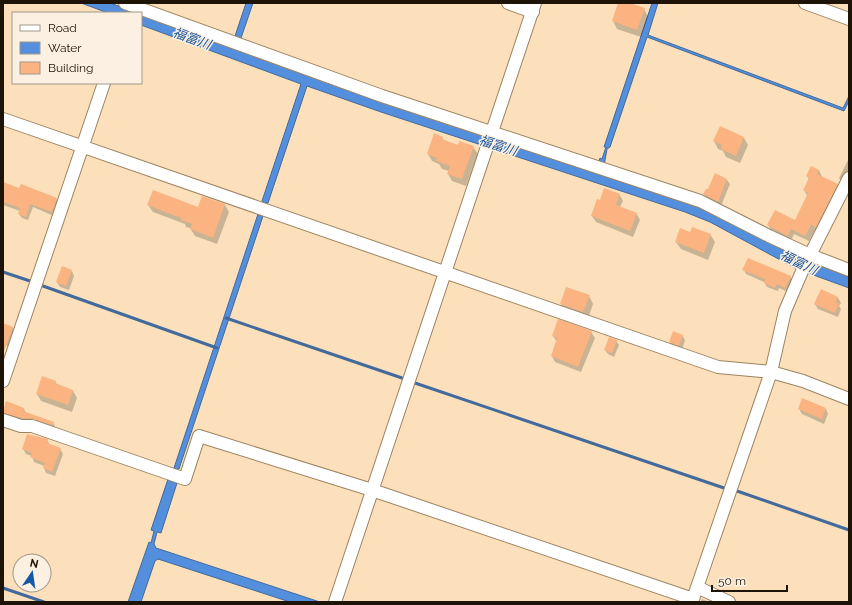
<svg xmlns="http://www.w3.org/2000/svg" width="852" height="605" font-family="Raleway,'Noto Sans JP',sans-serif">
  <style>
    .water { fill: #538fdc; stroke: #436a9c }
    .shadow { fill: #0003 }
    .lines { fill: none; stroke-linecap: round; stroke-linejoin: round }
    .stream { stroke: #436a9c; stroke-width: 3 }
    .building { fill: #fab381 }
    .minor-casing { stroke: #9d8461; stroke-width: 14 }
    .minor { stroke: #fff; stroke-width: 12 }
    .labels { text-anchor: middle; stroke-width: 3; stroke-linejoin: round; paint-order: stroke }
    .water-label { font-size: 13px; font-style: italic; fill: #18539a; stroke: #fbf0e1 }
  </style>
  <rect width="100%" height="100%" fill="#fbe0bb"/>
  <!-- water -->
  <path class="water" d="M81,3H110L138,13H108Z
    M246,3H253L240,41L598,164L600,158L602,159L606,147H604L652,3H658L648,35L843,108L849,96V101L844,111L647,37L610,147L607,149L604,166L698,206L811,261L849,277V288L797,269L710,222L685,212L381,112L307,86L268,203H266L262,215L263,216L179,469H177L174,481L177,483L161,533L157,532L154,544L156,548L320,602H290L158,559L155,561L141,602H128L149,542L151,543L154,531L151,530L168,479L171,480L175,468H174L258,214H260L264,202L262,201L301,84L141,25V14L234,39Z"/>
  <!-- shadow -->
  <path class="shadow" d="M619,3H627L644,9L648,17L641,37L617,29L613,21Z
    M721,127L744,138L748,145L740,163L726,157L723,151L718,149L714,141Z
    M442,138L444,141L458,146L473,147L478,154L466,186L452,181L448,174L449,171L442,169L439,164L432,161L428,154Z
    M849,158V176L842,183L839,178Z
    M819,170L822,177L837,184L840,190L819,232L815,230L809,241L794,234L791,241L772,231L768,225L795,221L808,197L804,190L809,180L807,176Z
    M716,175L727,180L730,184L721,206L707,199L704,194L708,191Z
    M3,183L20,189L56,199L59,203L54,216L33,207L28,220L22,218L19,214L20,211L3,205Z
    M619,194L623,201L620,207L636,213L640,220L633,237L596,222L592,216L600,201Z
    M202,197L225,205L229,212L217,244L195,236L190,228L186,227L185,224L153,212L148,205L199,208Z
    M691,233L710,234L715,242L708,260L681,249L676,242Z
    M744,270L790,276L793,281L788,292L779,288L778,291L767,287L764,282L746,274Z
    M72,271L74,276L69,290L60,287L57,282Z
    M821,291L838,298L841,303L839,306L841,309L838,317L818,309L815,304Z
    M589,296L593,304L588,319L565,312L561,304Z
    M3,324L12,327L15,332L10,347L3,344Z
    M591,332L595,338L581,372L555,362L552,356L557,342L553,336Z
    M682,335L685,340L682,350L673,347L670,342Z
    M616,341L619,345L614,357L608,354L605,350Z
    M55,381L57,385L73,391L77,398L72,412L41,401L37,394Z
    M6,403L24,409L26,413L53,423L56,428L55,430L38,424L35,419H33L36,423L6,417L3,412Z
    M799,409H826L828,414L824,424L802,414Z
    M47,440L50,445L60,449L63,454L55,476L46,473L44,468V466L34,462L32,456L26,454L23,449Z
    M702,599L709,602H701Z"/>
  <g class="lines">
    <!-- stream -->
    <path class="stream" d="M3,272L30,281
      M43,286L217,348
      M226,318L402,378
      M415,383L724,488
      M737,491L849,530
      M3,588L44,602"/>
  </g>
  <!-- building -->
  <path class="building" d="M618,3H630L645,8L637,30L612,21Z
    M720,126L744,137L736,156L721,149L722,145L713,141Z
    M434,133L443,137L442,139L458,145L459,141L474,146L462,179L447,174L450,166L436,161L437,158L427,154Z
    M811,166L819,170L817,174L838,184L816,227L811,225L805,236L791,229L788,236L767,225L775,210L795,220L808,193L803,190L809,178L806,176Z
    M715,173L727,179L718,202L703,194L706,189H708Z
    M3,182L19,188L21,184L57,198L52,212L30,204L26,217L18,214L20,208L3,202Z
    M604,188L620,194L616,205L637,213L630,231L591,216L597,199L600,200Z
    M153,190L198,207L202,196L225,204L213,238L190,229L192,224L181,220V218L147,205Z
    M692,227L711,234L704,253L675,242L680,228L690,232Z
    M748,258L791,276L785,288L777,284L775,288L764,283L765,279L742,270Z
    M62,266L72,270L66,286L56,282Z
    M566,287L590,295L583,312L560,304Z
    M821,289L838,297L836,302L839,304L835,313L814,304Z
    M558,319L592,331L578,367L551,356L557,338L552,336Z
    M3,323L13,327L4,351H3Z
    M673,331L683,335L679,346L669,342Z
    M609,337L617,340L612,353L604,350Z
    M42,376L56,381L55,383L73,390L68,405L36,394Z
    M802,398L826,408L822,419L798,409Z
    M6,401L24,408L23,411L54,422L53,425L34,419L22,418L3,413Z
    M27,434L48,439L47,443L61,448L52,472L43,468L45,463L30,457L32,453L22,449Z"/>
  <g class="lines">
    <!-- minor casing -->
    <g class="minor-casing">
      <path id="minor" d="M125,3L382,96L700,201L769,236L810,255L849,270
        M508,3L533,12
        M805,3L849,19
        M3,119L718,367L771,372L803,381L849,399
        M3,381L104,83
        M3,420L21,426H32L185,479L199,436L372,490L693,599
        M697,587L729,602
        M335,602L535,3
        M692,602L771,372L785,311L803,269L849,178"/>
    </g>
    <!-- minor -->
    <use href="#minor" class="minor"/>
  </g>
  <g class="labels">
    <!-- water labels -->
    <g class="water-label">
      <text transform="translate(192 38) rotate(20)" y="5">福富川</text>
      <text transform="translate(498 145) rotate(18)" y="5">福富川</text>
      <text transform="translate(799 262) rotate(26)" y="5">福富川</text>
    </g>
  </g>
  <!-- border -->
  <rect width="852" height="605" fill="none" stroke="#1d1306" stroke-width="8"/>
  <!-- legend -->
  <rect x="12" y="12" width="130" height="72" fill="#fbf0e1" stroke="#a29889"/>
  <rect x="20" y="25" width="20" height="6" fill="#ffffff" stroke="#a29889"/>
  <text x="48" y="32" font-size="12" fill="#1d1306">Road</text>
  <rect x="20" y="42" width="20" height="12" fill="#538fdc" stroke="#a29889"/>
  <text x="48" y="52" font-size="12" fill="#1d1306">Water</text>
  <rect x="20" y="62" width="20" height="12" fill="#fab381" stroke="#a29889"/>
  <text x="48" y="72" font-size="12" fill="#1d1306">Building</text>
  <!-- north arrow -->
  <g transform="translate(32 573) rotate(13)"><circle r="19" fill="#fbf0e1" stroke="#a29889"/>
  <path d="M0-3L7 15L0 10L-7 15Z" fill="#1459a9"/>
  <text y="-6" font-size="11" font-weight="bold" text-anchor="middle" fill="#1d1306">N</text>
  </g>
  <!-- scale -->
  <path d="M712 585v6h75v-6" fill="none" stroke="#1d1306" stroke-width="2"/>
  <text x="718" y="585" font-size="12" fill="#1d1306" stroke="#fbf0e1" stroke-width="3" paint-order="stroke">50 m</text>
</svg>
